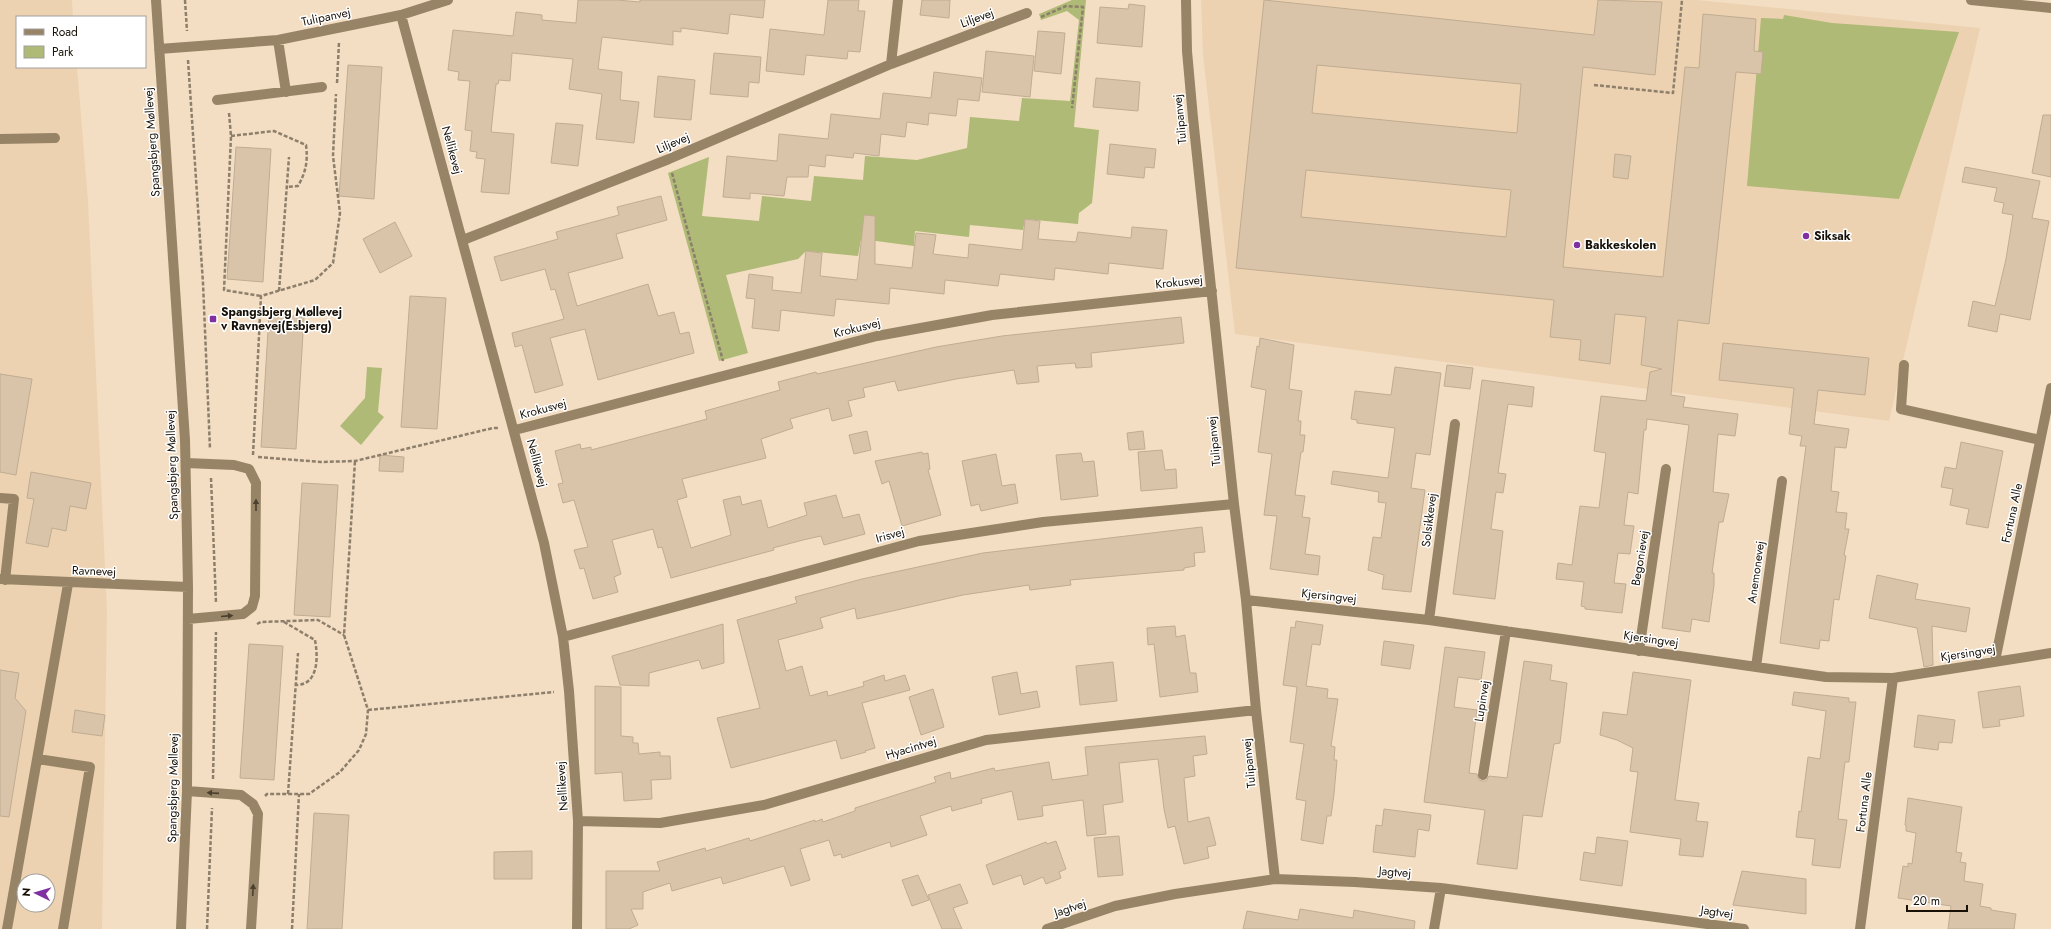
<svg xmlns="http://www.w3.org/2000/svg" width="2051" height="929" font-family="Jost,sans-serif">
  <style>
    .built { fill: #ecd2b1; fill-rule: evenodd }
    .green { fill: #aeba75 }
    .building { fill: #d9c4aa; stroke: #c0ac92; fill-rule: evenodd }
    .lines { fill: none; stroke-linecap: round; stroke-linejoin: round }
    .path { stroke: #8d7f6b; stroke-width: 2.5; stroke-dasharray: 4 2; stroke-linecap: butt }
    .minor { stroke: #978466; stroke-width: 10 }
    .oneway { fill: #4b3f2d }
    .poi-dot { fill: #8030a1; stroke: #fff; stroke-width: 1.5 }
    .labels { text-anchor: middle; stroke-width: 3; stroke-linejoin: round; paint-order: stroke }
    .street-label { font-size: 12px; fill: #181107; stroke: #fff }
    .poi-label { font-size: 12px; font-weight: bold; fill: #181107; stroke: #fff; text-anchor: start }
  </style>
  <rect width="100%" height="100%" fill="#f3dec3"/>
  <!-- built -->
  <path class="built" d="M0,0H72L73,17H17V67H77L88,201L107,610L102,929H0ZM24,881H48V905H24Z
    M1201,0H1697L1980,28L1889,421L1235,334L1203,55Z"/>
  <!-- green -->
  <path class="green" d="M1072,0H1086L1074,127L1099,130L1092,203L1079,213L1078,224L1025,219L1023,230L970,225L969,237L915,231L914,246L861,239L858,256L806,251L798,259L726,275L748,353L719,361L668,173L709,157L702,216L759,221L762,196L811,201L814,176L863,180L865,156L917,160L967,148L970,117L1019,121L1022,98L1070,101L1079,20L1067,11L1041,20L1039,14Z
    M1784,15L1832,23L1959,32L1899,199L1747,186L1761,18L1783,19Z
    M367,367L382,368L378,412L384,417L361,445L340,426L365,398Z"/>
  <!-- building -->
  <path class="building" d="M578,0H617L640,2V0H765L763,18L730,14L728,34L681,28V32L673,31V45L602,37L598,69L622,72L620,100L639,102L634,143L596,139L602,94L569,89L573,59L512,53L510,81L499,80L498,84H496L491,132L514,134L509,194L481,192L485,159L476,158L477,152L470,151L472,131L465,130L470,81L458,80L459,72L448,70L453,30L513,36L516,12L542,15V20L576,23Z
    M828,0H859L858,11H865L860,52L848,51L847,59L806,55L804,75L766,71L770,29L824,35Z
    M922,0H950L949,18L920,15Z
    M1264,0L1594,35L1598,0L1662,2L1655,75L1583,67L1563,267L1663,277L1685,67L1699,68L1703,14L1756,19L1754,51L1763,52L1761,74L1736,72L1709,324L1678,320L1671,395L1685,397L1683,407L1738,414L1735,436L1718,434L1713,492L1729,494L1723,522H1719L1712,573H1714V585L1709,622L1692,619L1690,632L1662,628L1689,425L1647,419L1646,430H1644L1638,494L1628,492L1624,525L1634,526L1630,554L1618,553L1614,583L1626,584L1622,613L1585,609V607L1581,606L1584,582L1556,579L1558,563L1572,565L1580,506L1599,508L1606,453L1594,451L1601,396L1646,401L1650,372L1662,369L1641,365L1646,317L1615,314L1610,364L1579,360L1581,340L1550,337L1554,300L1236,268ZM1317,65L1521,84L1517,133L1312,113ZM1306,170L1511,190L1506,237L1301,217Z
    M1129,4L1145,6L1142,47L1097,43L1100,7L1128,9Z
    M1038,31L1065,33L1061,74L1034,71Z
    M986,51L1034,56L1030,97L982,92Z
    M714,53L761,57L759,83L749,82L748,97L710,94Z
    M348,65L382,67L374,199L339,196Z
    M934,72L982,78L979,101L958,99L956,116L929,113L928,125L907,122L905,137L881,134L879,156L854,153L853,158L826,155L825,167L809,165L808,177H787L784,196L750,193V199L723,197L727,156L777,161L779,134L828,139L831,114L880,119L883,93L931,98Z
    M658,76L695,80L691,120L654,117Z
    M1096,78L1140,82L1138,111L1093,107Z
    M2043,115H2051V177L2032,173Z
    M556,123L583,125L578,166L551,163Z
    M1110,144L1156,149L1154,168L1145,167L1144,178L1107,174Z
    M236,147L271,149L263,282L227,279Z
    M1615,154L1631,156L1628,179L1613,177Z
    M1965,167L2040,181L2032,218L2049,221L2030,320L2000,314L1997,332L1968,326L1973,301L1995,306L2006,259L2013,215L2002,213L2004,203L1994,201L1997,188L1962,182Z
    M661,196L667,220L616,234L623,258L568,273L577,306L648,284L658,316L674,312L680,334L689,332L694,353L598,380L585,329L550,338L563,385L535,393L522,345L515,347L512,333L564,319L555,289L551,290L545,269L501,281L494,257L558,239L556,232L619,215L617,207Z
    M864,215L875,216V264L912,268L916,233L936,235L933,254L968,258L969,244L1022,250L1025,219L1040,221L1038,239L1076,242L1078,232L1131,238L1132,227L1167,230L1163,269L1109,263L1108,274L1055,268L1054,280L1000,274L998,286L945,280L944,294L890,288L889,304L836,299L834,316L781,310L779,331L752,328L755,299L746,298L749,274L773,277L772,290L801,293L806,251L822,253L820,276L857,280Z
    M395,222L412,256L380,273L363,239Z
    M410,296L446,298L437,429L401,427Z
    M269,314L304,317L296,449L261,447Z
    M1181,317L1184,343L1091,353L1092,367L1076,368L1075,363L1037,366L1039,382L1017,384L1014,370L956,379L898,391L895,381L863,388L865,397L848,401L852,416L832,421L829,408L790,419L793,428L761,439L766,458L682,479L687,497L677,500L691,548L731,535L723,500L740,496L742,505L761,500L768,528L807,515L804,503L836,495L843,518L859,514L865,534L824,545L821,536L803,540L773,548L774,550L671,578L662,547L658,548L653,529L612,540L621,574L614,577L618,592L593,599L584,568L580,569L574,550L588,547L574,500L563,503L558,484L563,483L555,451L580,444L581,449L591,447V450L707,419L705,411L780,390L778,382L816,372L817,374L936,347L1002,336Z
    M1260,338L1294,345L1289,389L1302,391L1298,421H1301L1300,435H1305L1303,452H1301L1295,495L1305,496L1302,517L1310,518L1305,554L1320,556L1318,575L1270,569L1277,516L1264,515L1272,454L1258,452L1266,390L1251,387L1257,346L1259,347Z
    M1723,343L1869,358L1865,395L1818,390L1814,424L1849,429L1846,448L1835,447L1831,491L1839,492L1836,512L1847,513L1845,529H1849L1844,555L1846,556L1839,600L1834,599L1829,641L1820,640L1819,649L1780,643L1806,446H1800L1802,436L1789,434L1794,388L1719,380Z
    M1447,365L1473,368L1470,389L1444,386Z
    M1395,367L1441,373L1430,455L1416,453L1411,488L1425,490L1411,592L1382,589L1384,575L1368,570L1373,537L1381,538L1386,503L1378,502L1379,492L1331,484L1333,471L1388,478L1395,428L1357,423V420L1351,419L1355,391L1391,395Z
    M0,374L32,379L16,475L0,472Z
    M1482,380L1534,387L1532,407L1508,404L1498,473L1506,474L1503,493L1496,492L1491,529L1503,531L1495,599L1453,594Z
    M867,431L871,450L854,454L849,435Z
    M1143,431L1145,449L1129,450L1127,433Z
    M1961,442L2003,451L1988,528L1966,524L1969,509L1950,505L1953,489L1941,487L1945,467L1956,469Z
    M1162,450L1165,470L1176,469L1177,488L1141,491L1138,452Z
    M922,452L923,454L928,453L930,469L928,470L941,515L902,526L889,481L882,484L875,461Z
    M1081,453L1083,462L1094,461L1098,496L1061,500L1056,455Z
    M996,454L1002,486L1015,484L1018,503L981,511L979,504L971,506L962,461Z
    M380,455L404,457L403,472L379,471Z
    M31,472L91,483L86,509L70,506L66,531L52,528L48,547L26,543L34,499L27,498Z
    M302,483L338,485L330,617L294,615Z
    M1202,527L1205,552L1194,553L1195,566L1184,568V570L1070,580L1071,585L1030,590L1029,585L963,595L857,619L855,608L820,618L823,628L778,640L786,671L802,666L810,696L827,691L828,696L864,686L863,682L884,675L885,681L905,675L910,690L862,703L875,748L865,751L866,752L841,759L836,740L731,768L717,718L760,708L737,620L797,603L795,597L862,579L983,553Z
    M1877,575L1918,584L1915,599L1970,608L1966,632L1932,626L1933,665L1924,667L1917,628L1869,618Z
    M1296,621L1323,625L1320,645L1312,644L1306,686L1328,689L1327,698L1338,699L1331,746L1335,747L1334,760H1337L1334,794L1331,816H1327L1323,844L1301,840L1306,801L1296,799L1304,744L1290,742L1297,687L1283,685L1291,627L1295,628Z
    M723,624L724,663L702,669L699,660L649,673V686L620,685L612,656Z
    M1175,626L1176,637L1185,635L1190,673H1196L1198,692L1160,697L1154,644L1148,645L1147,628Z
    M1384,641L1414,645L1410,669L1381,665Z
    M249,644L283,646L274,780L240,778Z
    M1445,647L1485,652L1481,680L1458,677L1454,707L1477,710L1469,773L1477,774L1479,780L1482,781H1486L1489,776L1507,778L1524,661L1552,665L1550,680L1567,683L1560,743L1554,744L1542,817L1523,815L1517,869L1477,864L1485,810L1424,802Z
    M1113,662L1117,701L1080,705L1076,666Z
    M0,670L19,673L15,698L26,711L9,817L0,816Z
    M1017,672L1021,694L1037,691L1040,707L999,715L992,677Z
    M1633,672L1691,680L1675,800L1699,803L1696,821L1708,822L1703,857L1679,855L1681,839L1630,832L1638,772L1630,771L1633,748L1617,740L1600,735L1603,712L1627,715Z
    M595,686L621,687V736L633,737V743H638L639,754L660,752V756H670L671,779L651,780L652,799L624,801L622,772L595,774Z
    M2020,686L2024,716L1999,720L2000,726L1983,728L1978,692Z
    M933,689L944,727L921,735L909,697Z
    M1794,692L1849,698V702H1856L1849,762H1845L1838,819L1847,820L1840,868L1812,865L1815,839L1796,837L1799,811L1801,812L1808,757L1820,759L1826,711L1792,705Z
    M75,710L105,715L102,736L72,732Z
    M1918,715L1955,720L1952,743L1939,742L1938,750L1914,747Z
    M1205,736L1207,754L1193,756L1195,776L1184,778L1188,822L1209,817L1216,845L1207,847L1209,858L1184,864L1175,826L1168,828L1164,809L1158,759L1119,763L1123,802L1103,805L1106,834L1087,836L1083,800L1042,806L1043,816L1018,820L1012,791L981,799L982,803L952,811L951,806L920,816L927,835L891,847L890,842L842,858L841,854L834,856L829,840L800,849L810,880L791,886L784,866L723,884L721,877L672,891L670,883L643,892V909H631L638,925L629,929H606V871H660L657,862L705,848L706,851L749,838L750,841L815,820V822L822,819L823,822L855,811V808L936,782L934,777L950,772L951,779L994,768L995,771L1049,762L1052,780L1088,775L1085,747Z
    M1908,798L1962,807L1956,852L1962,853L1960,862L1966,863L1964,881L1983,884L1980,906L1991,908V910L2016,914L2014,929H1948L1951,906L1898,898L1903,866L1908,867V863L1912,864L1916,833L1906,831V825H1905Z
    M1384,809L1431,815L1429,831L1418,829L1415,857L1373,852L1376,825L1382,826Z
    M314,813L349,815L342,929H307Z
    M1119,836L1123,875L1098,877L1094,838Z
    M1597,837L1628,841L1622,886L1580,880L1584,852L1595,854Z
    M1056,841L1066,869L1059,872L1061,878L1046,884L1043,877L1024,885L1021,875L993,885L986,865L1046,842L1047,844Z
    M532,851V879H494V852Z
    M1742,871L1806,879V914L1733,905Z
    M918,875L929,900L912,906L902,880Z
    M960,884L968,903L953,908L962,929H942L928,895Z
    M1300,909L1353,918L1354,910L1415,921L1414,929H1243L1247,911L1298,920Z"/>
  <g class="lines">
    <!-- path -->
    <path class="path" d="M185,0L187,31
      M1041,17L1066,6L1083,7L1072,108
      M188,60L203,283L210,449
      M337,83L339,42
      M1594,85L1673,93L1682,0
      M229,113L231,136L224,290L261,296
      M231,136L274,131L306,145C308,161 306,172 298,186L286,187
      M672,173L723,361
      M279,291L289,157
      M253,455L261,296L315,280L333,263L340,213L333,156L336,94
      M258,457L321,462L355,461L493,428H498
      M211,478L216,603
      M284,622L315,640C318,656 319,684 297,685
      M257,624L261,622L318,620L344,635
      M368,710L554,692
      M213,779L216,632
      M288,794L298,653
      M265,796L267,794H309L340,772L359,750L366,734L368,710L344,635L355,461
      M207,929L212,808
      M292,929L299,794"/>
    <!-- minor -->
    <path class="minor" d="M156,0L185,440L188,587L187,791L181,929
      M1186,0L1187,51L1193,118L1234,504L1246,600L1256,710L1275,879
      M1971,0L2051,8
      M401,15L544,543L563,637L569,691L578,821L577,929
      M278,40L286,92
      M159,49L278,40L401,15L448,0
      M891,64L898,0
      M217,100L322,87
      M0,139L55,138
      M463,240L669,159L891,64L1027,13
      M1904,365L1901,409L2040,440
      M515,430L877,336L992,315L1212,291
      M186,463L234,465L249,469L256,483L255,596L252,607L243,614L188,619
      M0,498L14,499L5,580
      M0,579L188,587
      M1246,600L1429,620L1826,677L1893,678L2051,653
      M1429,620L1455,424
      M563,637L919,541L1043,522L1234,504
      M1639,651L1666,469
      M1995,661L2051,388
      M1756,667L1782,481
      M38,759L90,767L63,929
      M1483,775L1506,631
      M187,791L241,795L253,804L258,814L251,929
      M578,821L660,823L764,805L986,740L1256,710
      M7,929L68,584
      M1047,929L1115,906L1175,894L1275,879L1355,882L1441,888L1744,929
      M1434,929L1441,888
      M1860,929L1893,678"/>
  </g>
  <!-- one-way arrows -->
  <defs><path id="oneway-solid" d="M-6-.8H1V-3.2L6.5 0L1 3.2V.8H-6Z"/></defs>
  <g class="oneway">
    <use href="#oneway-solid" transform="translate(256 505) rotate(-90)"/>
    <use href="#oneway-solid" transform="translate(227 616) rotate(-5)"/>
    <use href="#oneway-solid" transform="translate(213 793) rotate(-176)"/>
    <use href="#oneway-solid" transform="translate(253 890) rotate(-87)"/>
  </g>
  <!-- markers -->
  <g class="poi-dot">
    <circle cx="1806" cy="236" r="4"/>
    <circle cx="1577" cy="245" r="4"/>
    <rect x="209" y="315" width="8" height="8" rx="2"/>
  </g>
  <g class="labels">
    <!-- street labels -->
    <g class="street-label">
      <text transform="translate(326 17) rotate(-12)" y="4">Tulipanvej</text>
      <text transform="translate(977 18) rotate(-20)" y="4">Liljevej</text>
      <text transform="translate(1180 119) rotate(-96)" y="4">Tulipanvej</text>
      <text transform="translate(152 142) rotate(-94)" y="4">Spangsbjerg Møllevej</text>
      <text transform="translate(673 143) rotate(-23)" y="4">Liljevej</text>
      <text transform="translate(452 150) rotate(75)" y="4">Nellikevej</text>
      <text transform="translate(1179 282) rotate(-6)" y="4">Krokusvej</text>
      <text transform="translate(857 328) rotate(-14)" y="4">Krokusvej</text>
      <text transform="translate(543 409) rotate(-15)" y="4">Krokusvej</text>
      <text transform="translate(1214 441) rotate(-96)" y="4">Tulipanvej</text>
      <text transform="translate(537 463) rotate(75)" y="4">Nellikevej</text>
      <text transform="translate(172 465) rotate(-92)" y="4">Spangsbjerg Møllevej</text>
      <text transform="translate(2012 513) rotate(-78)" y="4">Fortuna Alle</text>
      <text transform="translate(1429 520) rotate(-83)" y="4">Solsikkevej</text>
      <text transform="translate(890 535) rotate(-15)" y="4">Irisvej</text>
      <text transform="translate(1640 558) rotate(-81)" y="4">Begonievej</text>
      <text transform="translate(94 571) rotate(2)" y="4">Ravnevej</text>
      <text transform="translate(1756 572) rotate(-82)" y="4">Anemonevej</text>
      <text transform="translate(1329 596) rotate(6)" y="4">Kjersingvej</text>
      <text transform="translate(1651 639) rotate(8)" y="4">Kjersingvej</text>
      <text transform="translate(1968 653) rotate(-9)" y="4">Kjersingvej</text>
      <text transform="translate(1482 701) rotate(-81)" y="4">Lupinvej</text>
      <text transform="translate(911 748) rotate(-17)" y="4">Hyacintvej</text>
      <text transform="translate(1249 763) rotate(-96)" y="4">Tulipanvej</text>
      <text transform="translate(562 786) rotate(-94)" y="4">Nellikevej</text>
      <text transform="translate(173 788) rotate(-89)" y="4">Spangsbjerg Møllevej</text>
      <text transform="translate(1864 802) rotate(-83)" y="4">Fortuna Alle</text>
      <text transform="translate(1395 872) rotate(4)" y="4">Jagtvej</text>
      <text transform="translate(1070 908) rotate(-18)" y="4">Jagtvej</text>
      <text transform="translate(1717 912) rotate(8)" y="4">Jagtvej</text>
    </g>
    <!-- poi labels -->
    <g class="poi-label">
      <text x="1814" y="240">Siksak</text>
      <text x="1585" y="249">Bakkeskolen</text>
      <text x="221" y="316">Spangsbjerg Møllevej<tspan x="221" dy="14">v Ravnevej(Esbjerg)</tspan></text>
    </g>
  </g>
  <!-- legend -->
  <rect x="16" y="16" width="130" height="52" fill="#ffffff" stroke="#a3a09c"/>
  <rect x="24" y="29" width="20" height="6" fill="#978466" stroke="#a3a09c"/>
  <text x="52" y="36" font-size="12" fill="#181107">Road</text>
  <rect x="24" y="46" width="20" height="12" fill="#aeba75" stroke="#a3a09c"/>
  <text x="52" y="56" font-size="12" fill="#181107">Park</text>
  <!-- north arrow -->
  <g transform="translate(36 893) rotate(275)"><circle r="19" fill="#ffffff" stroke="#a3a09c"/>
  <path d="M0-3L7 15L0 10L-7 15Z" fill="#8030a1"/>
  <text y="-6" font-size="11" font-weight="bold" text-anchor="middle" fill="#181107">N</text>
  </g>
  <!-- scale -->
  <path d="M1907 905v6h60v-6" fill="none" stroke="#181107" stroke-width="2"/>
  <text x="1913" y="905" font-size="12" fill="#181107" stroke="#ffffff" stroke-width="3" paint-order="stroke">20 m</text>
</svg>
